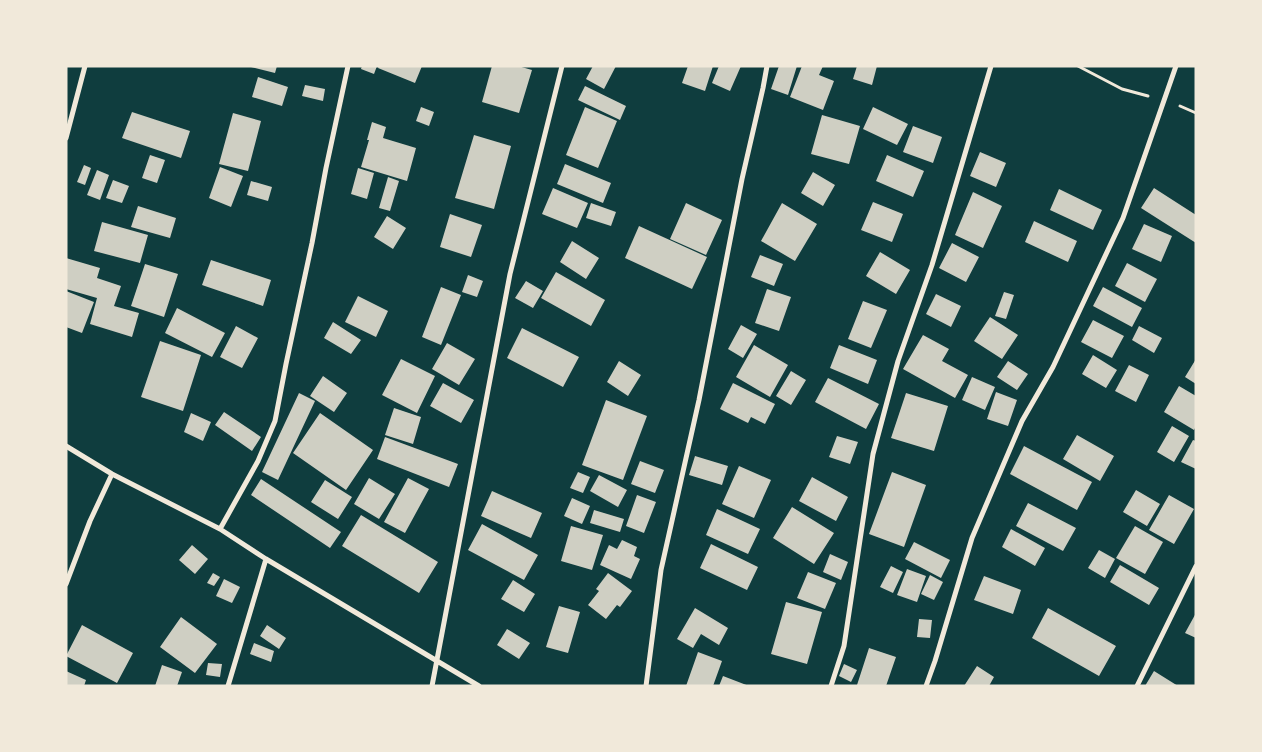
<svg xmlns="http://www.w3.org/2000/svg" width="1262" height="752" font-family="'Roboto Serif',serif">
  <style>
    .building { fill: #cfcfc3 }
    .lines { fill: none; stroke-linecap: round; stroke-linejoin: round }
    .path { stroke: #f1e9da; stroke-width: 3 }
    .minor { stroke: #f1e9da; stroke-width: 5 }
  </style>
  <rect width="100%" height="100%" fill="#0f3d3e"/>
  <!-- building -->
  <path class="building" d="M247,66H277L275,73Z
    M362,66H377L374,74L361,69Z
    M379,66H422L415,83L378,68Z
    M492,66H518L532,70L519,113L482,102Z
    M593,66H616L604,89L586,79Z
    M688,66H713L705,91L682,83Z
    M719,66H741L730,91L712,83Z
    M779,66H797L788,95L771,89Z
    M802,66H823L819,75L834,81L823,110L790,97Z
    M857,66H877L872,85L853,79Z
    M258,77L288,87L282,106L252,97Z
    M305,85L325,89L323,101L302,96Z
    M585,86L626,106L620,120L578,100Z
    M421,107L434,112L429,126L416,121Z
    M585,107L617,121L598,168L566,155Z
    M873,107L908,124L897,145L863,129Z
    M132,112L190,131L181,158L122,138Z
    M233,113L261,121L248,171L219,164Z
    M822,115L860,126L849,164L811,154Z
    M372,122L386,127L383,138L416,148L407,181L361,167L369,140H367Z
    M913,126L942,137L933,163L903,152Z
    M474,135L511,146L494,209L455,198Z
    M980,152L1006,163L996,187L970,176Z
    M150,155L165,160L157,183L142,178Z
    M887,155L924,171L913,197L876,181Z
    M565,164L611,183L603,203L557,184Z
    M84,165L91,168L85,185L77,182Z
    M220,167L243,176L231,207L209,198Z
    M358,168L374,173L367,199L351,194Z
    M97,170L109,175L100,200L87,195Z
    M813,172L835,185L823,206L801,193Z
    M388,177L399,181L390,211L379,208Z
    M113,180L129,186L122,203L106,198Z
    M251,181L272,187L268,201L247,195Z
    M553,188L588,203L577,228L542,214Z
    M1154,188L1196,215V243L1141,208Z
    M1059,189L1102,210L1093,230L1050,210Z
    M973,192L1002,206L983,248L955,235Z
    M873,202L903,214L892,242L861,230Z
    M591,203L616,212L611,226L586,218Z
    M686,203L722,220L706,255L670,239Z
    M782,203L817,224L795,261L761,241Z
    M138,206L176,218L170,238L131,227Z
    M450,214L482,225L471,257L440,247Z
    M387,216L406,228L393,249L374,237Z
    M1034,221L1077,241L1068,262L1025,242Z
    M102,222L148,235L140,263L94,251Z
    M1144,224L1172,236L1161,262L1132,249Z
    M639,226L707,257L692,289L625,258Z
    M572,241L599,258L586,279L560,262Z
    M952,243L979,257L966,282L939,268Z
    M880,252L910,270L896,294L866,276Z
    M760,255L783,264L774,286L751,277Z
    M66,258L100,268L97,278L121,286L114,306L139,313L132,337L90,324L97,298L66,289Z
    M211,260L271,280L263,306L202,285Z
    M1127,263L1157,279L1145,302L1115,286Z
    M145,264L178,274L164,317L131,306Z
    M556,272L605,300L591,326L541,298Z
    M468,275L483,281L477,297L462,292Z
    M526,281L543,291L533,308L515,298Z
    M441,287L461,295L441,345L422,337Z
    M1103,287L1142,308L1132,327L1093,306Z
    M767,289L791,297L779,331L755,323Z
    M66,291L94,302L82,333L66,327Z
    M1004,292L1014,295L1006,319L995,316Z
    M936,294L961,306L951,327L926,314Z
    M358,296L388,311L376,337L345,322Z
    M863,301L887,310L871,348L848,339Z
    M177,308L225,333L212,357L165,333Z
    M990,317L1018,335L1002,359L974,341Z
    M1093,320L1124,336L1112,358L1081,342Z
    M333,322L361,340L351,354L324,338Z
    M741,325L757,334L743,358L728,349Z
    M236,326L258,338L242,368L220,357Z
    M1139,326L1162,338L1154,353L1132,340Z
    M522,328L579,357L563,387L507,358Z
    M923,335L949,349L942,361L968,375L955,398L903,369Z
    M160,341L201,355L183,411L141,397Z
    M447,343L475,359L459,385L432,369Z
    M754,345L788,365L770,397L736,377Z
    M839,345L877,360L868,384L830,368Z
    M1093,355L1117,370L1106,388L1082,374Z
    M401,359L435,376L417,413L382,395Z
    M1196,359V384L1185,377Z
    M619,361L641,375L628,396L607,382Z
    M1008,361L1028,374L1017,390L997,377Z
    M1129,365L1149,375L1136,402L1115,391Z
    M791,371L806,380L791,405L776,396Z
    M323,376L347,393L334,412L310,396Z
    M972,377L995,387L985,410L962,400Z
    M828,378L879,404L866,429L815,402Z
    M443,383L474,400L461,423L430,406Z
    M733,383L775,404L765,424L751,417L748,423L720,409Z
    M1179,386L1196,396V426L1194,430L1164,412Z
    M996,392L1017,400L1008,426L987,419Z
    M299,393L315,401L278,480L262,472Z
    M906,393L948,406L934,451L891,438Z
    M606,400L647,416L623,480L582,465Z
    M394,408L421,417L413,444L385,435Z
    M224,412L261,437L252,451L215,425Z
    M191,413L211,422L203,441L184,432Z
    M320,413L373,450L346,490L293,453Z
    M1172,426L1189,436L1174,462L1157,452Z
    M1077,435L1114,456L1100,481L1063,459Z
    M837,436L858,442L850,464L829,457Z
    M385,437L458,464L449,487L377,459Z
    M1193,440L1196,441V469L1181,462Z
    M1024,446L1092,482L1077,510L1010,474Z
    M695,456L728,466L722,485L689,475Z
    M640,461L664,470L655,493L631,484Z
    M739,466L771,480L754,518L722,504Z
    M578,472L590,477L583,493L570,488Z
    M892,472L926,485L904,547L869,534Z
    M599,475L627,490L618,507L590,491Z
    M812,477L848,497L836,521L799,501Z
    M369,478L395,494L379,519L354,504Z
    M408,478L429,489L405,533L384,522Z
    M261,479L341,532L330,548L251,495Z
    M325,480L352,497L338,519L311,502Z
    M1136,490L1160,504L1147,526L1123,512Z
    M492,491L542,513L531,538L481,516Z
    M637,495L656,502L644,533L626,526Z
    M1169,495L1194,509L1174,544L1149,530Z
    M572,498L590,506L582,524L564,516Z
    M1028,503L1076,528L1063,551L1016,526Z
    M792,507L834,533L814,564L773,538Z
    M717,509L760,529L748,554L706,535Z
    M594,510L624,519L620,532L590,523Z
    M361,515L438,562L419,593L342,546Z
    M482,524L538,555L524,580L468,550Z
    M571,526L603,535L592,570L561,561Z
    M1135,526L1163,542L1145,574L1116,558Z
    M1011,529L1045,548L1035,566L1002,547Z
    M622,540L637,547L634,556L640,559L631,579L600,565L609,545L617,549Z
    M914,542L950,560L941,578L905,559Z
    M711,544L758,567L747,590L700,568Z
    M192,545L208,559L195,574L179,560Z
    M1099,550L1115,559L1105,578L1088,568Z
    M830,554L848,562L841,580L823,572Z
    M1120,565L1159,588L1149,605L1110,582Z
    M891,566L903,572L893,593L880,587Z
    M907,569L926,576L917,602L897,595Z
    M808,572L836,583L825,609L797,598Z
    M213,573L220,577L214,586L207,583Z
    M608,573L632,591L620,607L617,605L606,619L588,605L599,591L596,589Z
    M930,575L943,582L934,600L921,594Z
    M984,576L1021,590L1013,614L974,600Z
    M224,579L240,587L232,603L216,596Z
    M513,580L535,594L524,612L501,599Z
    M786,602L822,612L807,664L771,654Z
    M559,606L580,612L568,653L546,647Z
    M695,608L728,628L719,645L701,634L693,648L677,639Z
    M1048,608L1116,646L1099,676L1032,638Z
    M1196,613V638L1185,633Z
    M181,617L217,644L195,673L160,647Z
    M919,619L932,620L930,638L917,637Z
    M82,625L133,653L117,683L66,656Z
    M267,625L286,638L279,649L260,636Z
    M507,629L530,643L519,659L497,645Z
    M254,643L274,651L271,662L250,654Z
    M869,648L896,657L886,686L857,685Z
    M698,652L722,661L713,686H686Z
    M208,663L222,664L220,677L206,675Z
    M844,664L857,670L851,682L839,676Z
    M162,665L182,672L177,686H155Z
    M977,666L994,677L989,686H964Z
    M66,671L86,680L84,686H66Z
    M1154,671L1178,686H1145Z
    M723,676L749,686H719Z"/>
  <g class="lines">
    <!-- path -->
    <path class="path" d="M1078,66L1122,89L1148,96
      M1180,106L1196,113"/>
    <!-- minor -->
    <path class="minor" d="M66,138L85,66
      M66,446L112,474L220,529L266,559L479,686
      M220,529L258,461L275,421L286,364L312,243L326,168L348,66
      M66,584L90,521L112,474
      M228,686L266,559
      M432,686L510,274L562,66
      M646,686L661,570L699,400L742,179L763,88L767,66
      M831,686L844,646L873,454L898,361L932,265L991,66
      M926,686L935,661L972,538L1022,421L1053,367L1123,218L1176,66
      M1137,686L1196,566"/>
  </g>
  <!-- border -->
  <rect width="1262" height="752" fill="none" stroke="#f1e9da" stroke-width="135"/>
</svg>
